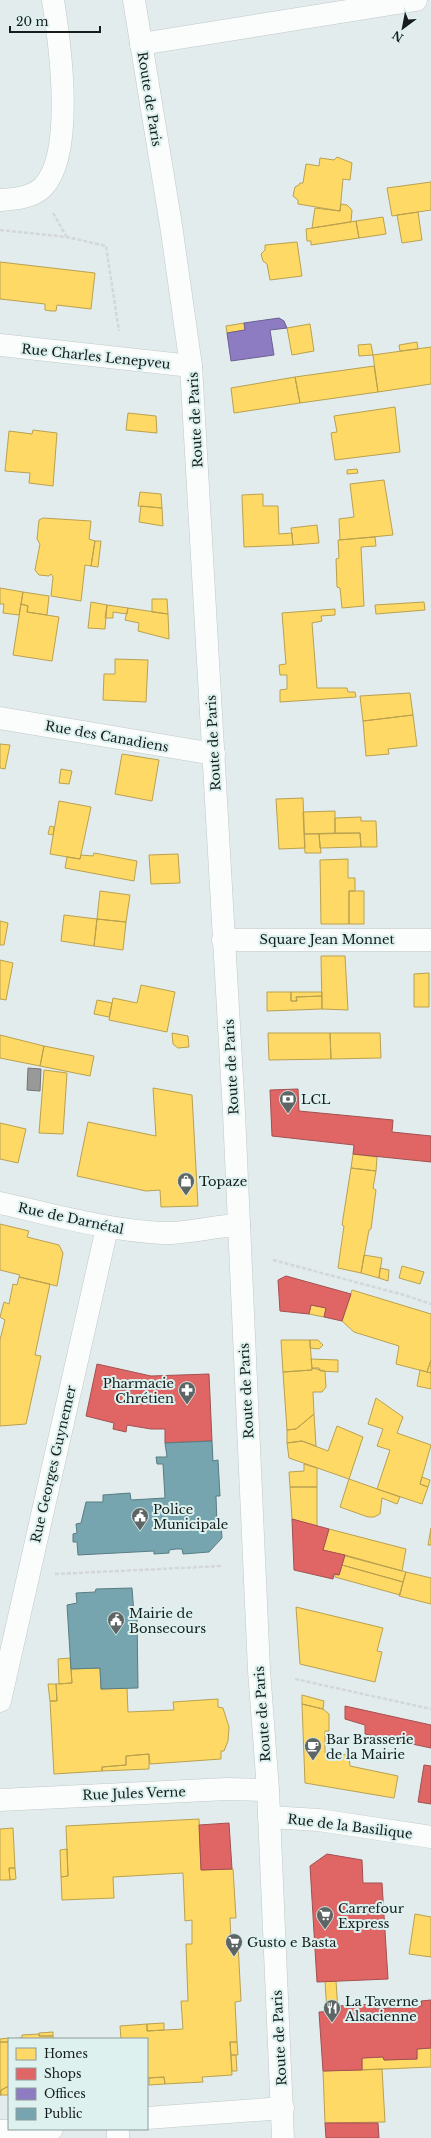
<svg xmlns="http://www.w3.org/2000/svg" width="431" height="2138" font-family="'Libre Baskerville',serif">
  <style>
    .homes { fill: #ffd966; stroke: #b9a150 }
    .shops { fill: #e06666; stroke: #a35050 }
    .offices { fill: #8e7cc3; stroke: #6a6091 }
    .public { fill: #76a5af; stroke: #597c83 }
    .industry { fill: #999; stroke: #727474 }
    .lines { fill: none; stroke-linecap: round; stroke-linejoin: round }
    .minor-casing { stroke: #c1c9c8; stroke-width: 23 }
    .major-casing { stroke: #c1c9c8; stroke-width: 23 }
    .path { stroke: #d4d7d7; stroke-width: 2.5; stroke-dasharray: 4 2; stroke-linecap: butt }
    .minor { stroke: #fbfcfc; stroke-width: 22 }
    .major { stroke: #fbfcfc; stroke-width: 22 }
    .labels { text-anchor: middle; stroke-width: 4; stroke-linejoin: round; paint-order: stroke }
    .street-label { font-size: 13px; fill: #161d1c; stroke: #ddf1ef }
    .poi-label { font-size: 13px; fill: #161d1c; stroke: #ddf1ef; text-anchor: start }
  </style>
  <rect width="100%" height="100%" fill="#e2ecec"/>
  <!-- homes -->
  <path class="homes" d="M337,157L352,163L350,180L343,179L340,211L298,204V200L293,196L295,187L299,185L300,183H303L306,164L319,166L320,158L334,160Z
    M431,182V210L392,216L387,188Z
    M341,204L347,205L352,210L351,222L312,228L315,208L340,211Z
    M418,212L422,240L402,243L397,215Z
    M383,217L386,234L359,238L356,221Z
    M356,221L359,238L311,245V241H307L306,229Z
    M297,242L302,276L270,280L267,264L263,261L261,254L265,250V245Z
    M0,262L95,273L91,309L57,305L56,311H51L45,310V304L0,299Z
    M244,323L245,330L227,333L226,326Z
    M310,324L314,351L292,355L287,328Z
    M417,342L418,349L400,351L399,345Z
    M371,344L373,355L359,356L358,345Z
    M431,347V384L378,392L373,355Z
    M374,366L378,392L300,403L295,377Z
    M295,377L300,403L234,413L231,388Z
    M395,407L400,452L335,460L331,433L337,432L334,416Z
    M128,413L156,416L157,433L126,430Z
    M33,430L57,433L53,486L29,483L30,473L5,471L9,431L32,434Z
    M357,469L358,473L347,474V470Z
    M384,480L393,535L340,540L339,519L354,517L350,484Z
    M140,492L161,494L162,508L138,506Z
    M263,494V506H278L279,534L292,533L293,545L244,547L242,495Z
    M141,506L162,508L163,526L139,522Z
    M43,518L91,521L89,539L95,541L91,566L85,565L81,601L51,596L53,577L51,574L49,576L39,575L35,570L40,544L37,539L39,520Z
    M317,525L319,543L293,545L291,528Z
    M375,537L376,546L361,547L364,606L342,608L340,588L337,587L336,559L339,558L338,540Z
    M95,541H101L98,567L91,566Z
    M0,588L23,592L19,615L3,613L4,604H0Z
    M23,592L49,596L47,615L27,612L28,606L21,604Z
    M152,599H167L168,614L152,612Z
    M91,602L107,605L105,629L88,628Z
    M424,602L425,610L376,614L375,605Z
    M21,604L28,606L27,612L59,617L52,661L13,655Z
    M107,605L128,608L127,614L113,612V618H105Z
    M128,608L168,614L169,639L138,631L139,623L125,620Z
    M335,609V615L321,616L322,621L312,623L317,688H347L348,692H355L356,697L280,702V690L287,689V675H280L279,665L286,664L282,613Z
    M115,659L148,660L146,702L103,700L104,674H115Z
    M410,693L413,715L363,721L360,696Z
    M413,715L417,746L388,749L389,754L366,756L363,721Z
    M0,744L10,745L5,769L0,768Z
    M122,754L159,760L152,801L115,794Z
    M61,769L72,771L69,784L59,783Z
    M303,798L305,848L279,849L276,799Z
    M59,801L91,807L80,859L50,854Z
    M335,811V833L304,834L303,812Z
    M361,817V821H376L377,847H361L360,833H335V818Z
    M50,826L54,827L53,835L48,834Z
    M360,833L361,847L320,848L319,834Z
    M304,834H319L321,853H305Z
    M94,853L137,861L134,881L65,868L67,857L80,859L81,855L93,856Z
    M178,854L180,883L151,884L149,855Z
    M348,859V878H355V891H349V924H321L320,860Z
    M100,891L130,895L126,922L97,919Z
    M349,891H364V924H349Z
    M64,915L97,919L94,946L61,941Z
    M97,919L126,922L123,950L94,946Z
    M0,921L8,923L4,945H0Z
    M321,956H345L348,1010L322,1009Z
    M0,960L13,963L6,1000L0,999Z
    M429,973V1007H414V974Z
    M141,985L175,992L167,1032L109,1020L113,998L137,1003Z
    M267,992H291V1001H297L296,997L322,996V1009L267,1011Z
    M291,992H322V996L296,997L297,1001H291Z
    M97,1000L112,1003L109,1017L94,1014Z
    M172,1033L188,1036L189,1047L178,1048L173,1044Z
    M268,1033H330L331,1059L269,1060Z
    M330,1033H380L381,1058L331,1059Z
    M0,1035L44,1046L40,1066L0,1058Z
    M44,1046L94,1056L90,1076L40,1066Z
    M44,1070L67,1073L63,1134L39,1133Z
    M153,1088L192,1095L198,1206L161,1207L160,1190L146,1191L77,1176L88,1122L156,1136Z
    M0,1123L26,1129L18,1163L0,1159Z
    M353,1154L377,1157L376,1171L351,1168Z
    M351,1168L376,1171L373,1188L376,1190L371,1229L369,1230L361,1273L338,1268L344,1226L342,1225Z
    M0,1224L29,1231L27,1237L59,1245L63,1253L57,1286L19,1277L20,1275L0,1270Z
    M364,1255L382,1258L379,1278L361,1273Z
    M402,1266L424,1272L420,1284L399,1278Z
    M380,1268L389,1270L388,1281L379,1278Z
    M19,1277L50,1284L35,1355L41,1356L26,1424L0,1426V1340L5,1320L0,1317L4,1302L9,1304L13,1284L17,1285Z
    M352,1290L431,1314V1360L427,1372L396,1364L399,1346L354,1332L342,1321Z
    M311,1305L326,1308L324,1317L309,1314Z
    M281,1340H310L312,1370L283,1372Z
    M310,1340H318L323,1345L319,1349L310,1348Z
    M311,1359L338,1360V1372L320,1371L319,1368H312Z
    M431,1360V1373L427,1372Z
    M312,1368L325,1371L326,1387L322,1392H313L314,1414L296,1429L287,1430L283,1372L312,1370Z
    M420,1370L431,1373V1389L417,1386Z
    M376,1398L403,1417L397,1433L431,1445L420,1484L428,1487L422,1504L377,1489L390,1450L377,1446L383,1429L368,1424Z
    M314,1414L316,1446L302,1441L287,1443V1430L296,1429Z
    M337,1426L363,1437L349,1479L289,1458L287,1443L302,1441L328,1451Z
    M304,1464L317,1468V1487H290L289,1472L304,1471Z
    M422,1477L430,1480L428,1487L420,1484Z
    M349,1479L400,1497L397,1504L382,1498L380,1514L374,1517H368L340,1507Z
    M290,1487H317V1526L292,1519Z
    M431,1528V1545H428Z
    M329,1529L406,1549L402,1571L323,1550Z
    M345,1555L406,1572L403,1582L342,1565Z
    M342,1565L403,1582L400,1595L335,1577V1574L339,1575Z
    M406,1572L431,1578V1604L399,1596Z
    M296,1607L383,1628L377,1651L382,1652L375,1682L300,1664Z
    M70,1658L72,1683L59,1684L58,1659Z
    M100,1668L101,1689L127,1688L128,1712L174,1710L173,1702L218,1699V1707L223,1708L229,1727L228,1741L224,1751H221V1759L150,1764L149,1754L126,1756V1765L102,1767V1771L54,1774L50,1701H57L56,1684L72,1683L71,1669Z
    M48,1684H56L57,1701H50Z
    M302,1695L324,1701L323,1709L302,1704Z
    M302,1704L323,1709L329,1714V1731H325V1753L349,1755L350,1766L398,1776L394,1798L305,1783Z
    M149,1754V1769L102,1771V1767L126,1765V1756Z
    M199,1819L201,1870L233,1869L236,1918H230L231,1943H238L241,2001L235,2002L237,2042H230L232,2075L202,2077L203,2082L165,2084L164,2077L147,2078V2039H121L120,2026L147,2024V2031L183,2029L181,2001H188L186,1944H192V1920L185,1921L183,1873L113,1877L114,1898L62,1900L61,1877L68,1876L66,1826Z
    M13,1828L15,1868H9L10,1880H0V1829Z
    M67,1849L68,1876L61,1877L60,1850Z
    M9,1868H15L16,1879L10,1880Z
    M415,1914L431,1917V1957L409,1954Z
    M325,1981H336L338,2011L327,2012Z
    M164,2023V2030L147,2031V2024Z
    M53,2032V2036H39V2033Z
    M39,2034V2036H53V2039H9L22,2038V2035Z
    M9,2038V2042H0V2039Z
    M0,2042H9V2086L1,2090L0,2096Z
    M230,2042H237L238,2055H231Z
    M431,2048V2067L362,2070V2058L383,2057L384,2060L417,2059V2049Z
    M231,2055H236L237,2071H232Z
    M382,2069L385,2122L325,2123L323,2071Z
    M164,2077L165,2084L149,2085V2078Z
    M9,2086V2095H1V2090Z"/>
  <!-- shops -->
  <path class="shops" d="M298,1089L299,1111L393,1120L392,1132L431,1136V1162L353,1154L354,1145L272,1136L270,1090Z
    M286,1276L351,1294L342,1321L324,1317L326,1308L311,1305L309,1314L280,1311L278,1280Z
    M97,1364L151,1376L209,1374L212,1441L165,1443V1429H151L127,1425L126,1432L113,1429L114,1423L86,1416Z
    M292,1519L329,1529L323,1550L345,1555L339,1575L334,1574L333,1579L294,1570Z
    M345,1706L431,1725V1748L365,1734V1725L345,1719Z
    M424,1765L431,1766V1804L418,1802Z
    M229,1823L232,1869L201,1870L199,1825Z
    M327,1854L362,1860L363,1883H382L388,1979L317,1982L310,1866Z
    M431,2000V2048L417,2049V2059L384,2060L383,2057L362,2058V2070L323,2071L319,2012L338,2011L337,2006L375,2004V2009L422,2006L421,2001Z
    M325,2123H378L379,2138H326Z"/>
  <!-- offices -->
  <path class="offices" d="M279,318L284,321L287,328L270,330L274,355L231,361L227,333L245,330L244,323Z"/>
  <!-- public -->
  <path class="public" d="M212,1441L213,1461L218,1460L220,1496H216L217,1523H221L222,1538L209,1552L183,1554L182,1549H176L169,1550V1553L154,1554V1551L78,1555L77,1542H73V1534L77,1533L76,1524L81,1523L86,1502H103V1495L130,1493L131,1500L165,1498L163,1464H157L156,1457H167L165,1443Z
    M132,1588L134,1614L137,1615L138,1688L101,1689L100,1668L71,1669L67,1605L77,1603L76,1593L95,1592L96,1589Z"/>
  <!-- industry -->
  <path class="industry" d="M28,1068L41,1069L40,1091L27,1090Z"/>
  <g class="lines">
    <!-- minor casing -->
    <g class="minor-casing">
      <path id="minor" d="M141,44L416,0
        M0,200C14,199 32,198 43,187C75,154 60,44 53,0
        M0,345L191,366
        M0,718L214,754
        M223,940H431
        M0,1203C54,1215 107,1230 162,1233C185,1234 214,1226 239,1225
        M0,1701L107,1228
        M0,1800L227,1789L268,1790
        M269,1817L319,1820L431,1837
        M147,2118L283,2108
        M118,2129V2138
        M0,2131L52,2129"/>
    </g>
    <!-- major casing -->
    <g class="major-casing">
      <path id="major" d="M134,0L171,225L191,366L234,1113L259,1670L268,1790L283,2138"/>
    </g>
    <!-- path -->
    <path class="path" d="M53,213L66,236
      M0,230L67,237L106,246L119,331
      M273,1260L404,1295L431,1304
      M55,1574L222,1566
      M295,1679L431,1709"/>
    <!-- minor -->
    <use href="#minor" class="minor"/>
    <!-- major -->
    <use href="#major" class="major"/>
  </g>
  <!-- icons -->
  <defs>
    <g id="bank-pin" transform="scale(0.9)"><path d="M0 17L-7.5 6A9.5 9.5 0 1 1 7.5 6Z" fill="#5d6565" stroke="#ddf1ef"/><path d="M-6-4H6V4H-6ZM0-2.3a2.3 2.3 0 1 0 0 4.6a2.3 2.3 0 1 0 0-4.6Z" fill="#fff"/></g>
    <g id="shop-pin" transform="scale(0.9)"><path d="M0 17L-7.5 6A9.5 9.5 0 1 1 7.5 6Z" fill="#5d6565" stroke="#ddf1ef"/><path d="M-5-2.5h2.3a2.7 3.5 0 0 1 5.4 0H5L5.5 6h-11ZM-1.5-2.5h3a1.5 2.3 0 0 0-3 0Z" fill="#fff"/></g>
    <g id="pharmacy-pin" transform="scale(0.9)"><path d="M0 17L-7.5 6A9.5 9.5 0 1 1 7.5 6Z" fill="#5d6565" stroke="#ddf1ef"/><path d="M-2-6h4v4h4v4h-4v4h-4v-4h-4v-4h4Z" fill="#fff"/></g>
    <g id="civic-pin" transform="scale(0.9)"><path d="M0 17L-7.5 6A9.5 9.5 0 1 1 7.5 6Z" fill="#5d6565" stroke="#ddf1ef"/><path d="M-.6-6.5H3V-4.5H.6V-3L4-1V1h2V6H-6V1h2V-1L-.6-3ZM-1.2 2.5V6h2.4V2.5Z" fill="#fff"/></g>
    <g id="cafe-pin" transform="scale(0.9)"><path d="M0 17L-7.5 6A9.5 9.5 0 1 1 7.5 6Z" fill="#5d6565" stroke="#ddf1ef"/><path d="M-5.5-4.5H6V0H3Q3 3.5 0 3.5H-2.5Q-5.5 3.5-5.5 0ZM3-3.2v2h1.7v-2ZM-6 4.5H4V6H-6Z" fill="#fff"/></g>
    <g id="supermarket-pin" transform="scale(0.9)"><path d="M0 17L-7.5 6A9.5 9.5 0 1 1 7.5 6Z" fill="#5d6565" stroke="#ddf1ef"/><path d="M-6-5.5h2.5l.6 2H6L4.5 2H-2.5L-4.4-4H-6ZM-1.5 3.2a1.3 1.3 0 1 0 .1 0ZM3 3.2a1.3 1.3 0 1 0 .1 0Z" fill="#fff"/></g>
    <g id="restaurant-pin" transform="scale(0.9)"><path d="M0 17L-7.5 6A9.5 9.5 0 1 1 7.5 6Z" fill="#5d6565" stroke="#ddf1ef"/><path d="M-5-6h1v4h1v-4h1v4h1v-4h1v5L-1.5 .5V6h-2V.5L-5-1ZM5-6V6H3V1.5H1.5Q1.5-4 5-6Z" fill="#fff"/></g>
  </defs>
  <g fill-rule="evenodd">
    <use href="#bank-pin" x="288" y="1099"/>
    <use href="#shop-pin" x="186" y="1181"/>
    <use href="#pharmacy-pin" x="187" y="1390"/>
    <use href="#civic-pin" x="140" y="1516"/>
    <use href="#civic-pin" x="116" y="1620"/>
    <use href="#cafe-pin" x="313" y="1746"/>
    <use href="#supermarket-pin" x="325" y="1915"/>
    <use href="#supermarket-pin" x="234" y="1942"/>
    <use href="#restaurant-pin" x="332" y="2008"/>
  </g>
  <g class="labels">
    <!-- street labels -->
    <g class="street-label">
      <text transform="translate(150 99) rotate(81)" y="5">Route de Paris</text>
      <text transform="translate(96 356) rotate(6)" y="5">Rue Charles Lenepveu</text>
      <text transform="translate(195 420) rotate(-93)" y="5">Route de Paris</text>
      <text transform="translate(107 736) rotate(10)" y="5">Rue des Canadiens</text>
      <text transform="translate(213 743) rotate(-93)" y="5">Route de Paris</text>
      <text x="327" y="944">Square Jean Monnet</text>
      <text transform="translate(231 1067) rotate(-93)" y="5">Route de Paris</text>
      <text transform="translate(71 1218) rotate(12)" y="5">Rue de Darnétal</text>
      <text transform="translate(246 1391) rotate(-93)" y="5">Route de Paris</text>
      <text transform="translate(53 1464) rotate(-77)" y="5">Rue Georges Guynemer</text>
      <text transform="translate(262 1714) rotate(-94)" y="5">Route de Paris</text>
      <text transform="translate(134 1793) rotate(-2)" y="5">Rue Jules Verne</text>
      <text transform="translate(350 1826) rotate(7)" y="5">Rue de la Basilique</text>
      <text transform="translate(279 2038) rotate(-93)" y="5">Route de Paris</text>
    </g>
    <!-- poi labels -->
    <g class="poi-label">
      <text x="301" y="1104">LCL</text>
      <text x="199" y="1186">Topaze</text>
      <text x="174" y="1388" text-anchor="end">Pharmacie<tspan x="174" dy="15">Chrétien</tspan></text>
      <text x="153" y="1514">Police<tspan x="153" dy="15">Municipale</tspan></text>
      <text x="129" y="1618">Mairie de<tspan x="129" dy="15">Bonsecours</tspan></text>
      <text x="326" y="1744">Bar Brasserie<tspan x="326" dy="15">de la Mairie</tspan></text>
      <text x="338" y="1913">Carrefour<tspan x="338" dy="15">Express</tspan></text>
      <text x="247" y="1947">Gusto e Basta</text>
      <text x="345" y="2006">La Taverne<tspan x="345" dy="15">Alsacienne</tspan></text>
    </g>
  </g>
  <!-- legend -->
  <rect x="8" y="2038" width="140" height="92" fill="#ddf1ef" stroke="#8d9c9b"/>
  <rect x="16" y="2048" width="20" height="12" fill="#ffd966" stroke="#8d9c9b"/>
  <text x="44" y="2058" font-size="12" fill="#161d1c">Homes</text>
  <rect x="16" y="2068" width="20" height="12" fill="#e06666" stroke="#8d9c9b"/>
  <text x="44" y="2078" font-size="12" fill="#161d1c">Shops</text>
  <rect x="16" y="2088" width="20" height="12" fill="#8e7cc3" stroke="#8d9c9b"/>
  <text x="44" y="2098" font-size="12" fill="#161d1c">Offices</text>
  <rect x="16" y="2108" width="20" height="12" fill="#76a5af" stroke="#8d9c9b"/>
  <text x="44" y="2118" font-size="12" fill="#161d1c">Public</text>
  <!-- north arrow -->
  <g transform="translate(403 28) rotate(212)" stroke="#ddf1ef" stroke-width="3" paint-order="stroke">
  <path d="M0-3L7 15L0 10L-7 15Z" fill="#161d1c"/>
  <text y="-6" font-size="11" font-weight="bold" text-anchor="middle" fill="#161d1c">N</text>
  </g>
  <!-- scale -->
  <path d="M10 26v6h90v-6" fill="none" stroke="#161d1c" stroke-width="2"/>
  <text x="16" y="26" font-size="12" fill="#161d1c" stroke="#ddf1ef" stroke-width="3" paint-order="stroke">20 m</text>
</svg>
